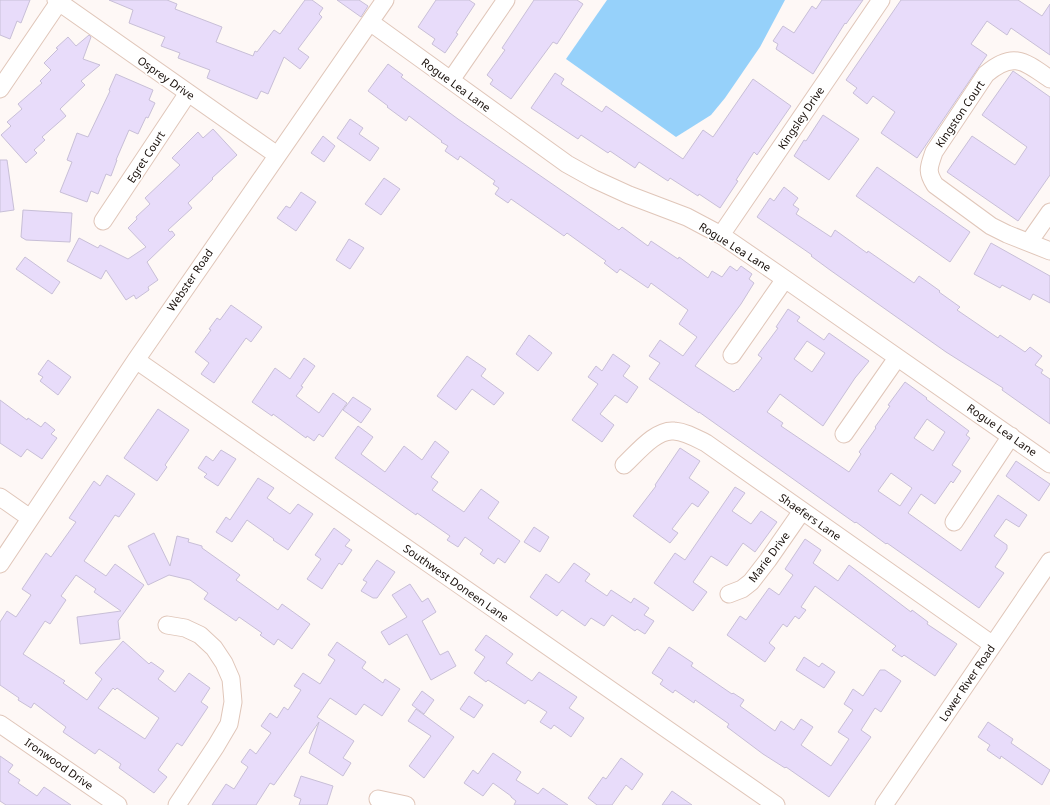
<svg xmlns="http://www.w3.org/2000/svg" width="1050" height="805" font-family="'Noto Sans',sans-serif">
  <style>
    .water { fill: #96d1fa }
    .building { fill: #e8dcfa; stroke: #c8bfd7; fill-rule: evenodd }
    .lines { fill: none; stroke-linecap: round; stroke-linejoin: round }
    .minor-casing { stroke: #e0c6b9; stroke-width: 19 }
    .minor { stroke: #fff; stroke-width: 17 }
    .labels { text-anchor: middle; stroke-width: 3.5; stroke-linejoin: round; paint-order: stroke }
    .street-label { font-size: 11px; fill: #180f0a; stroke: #fff }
  </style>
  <rect width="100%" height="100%" fill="#fef8f6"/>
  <!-- water -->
  <path class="water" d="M607,0H785L760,47L725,98L711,115L676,137L566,59Z"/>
  <!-- building -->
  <path class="building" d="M0,0H30L21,23L17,21L10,39L0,35Z
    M109,0H167L177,4L175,9L222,27L216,42L253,56L255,51L257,52L274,30L280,34L305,0H312L323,8L319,14L322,17L298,49L309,57L300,69L284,57L268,94L261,91L257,99L207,78L210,70L178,58L180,53L161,46L165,37L129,23L133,10Z
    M337,0H359L368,6L361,17Z
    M436,0H469L475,4L456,33L458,34L445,53L432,44L435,39L418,27Z
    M534,0H577L583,4L557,44L553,42L511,99L490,84L493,80L487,75L505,50L502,48Z
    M822,0H863L846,24L845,23L813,74L776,49L778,44L773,41L783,26L794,33L812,6L816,9Z
    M901,0H1018L1042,16L1050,4V55L1011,28L1007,35L987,21L971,44L987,55L917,158L881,133L895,112L873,96L867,104L853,93L857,88L846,80Z
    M89,35L91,37L83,59L100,65L81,81L85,85L60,109L66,116L42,137L45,140L34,150L37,153L26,163L1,135L11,126L7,122L22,109L18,104L42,83L40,81L51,70L44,63L58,49L56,48L68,37L76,46Z
    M388,64L403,75L401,77L458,119L619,230L622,227L648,246L651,241L678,259L679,257L708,278L712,271L722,277L730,266L737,271L741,266L752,274L749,279L754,283L741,304L695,366L734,392L737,389L738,390L762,358L758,355L778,328L776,327L788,309L800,317L797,321L824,340L829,333L869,361L855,378L823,426L780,394L767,412L783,423L781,426L849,472L861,454L859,452L876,428L875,427L890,406L888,405L905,382L927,398L926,399L969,431L966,435L970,438L952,465L961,471L953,483L951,481L935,504L921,494L908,513L961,551L998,495L1027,515L1019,527L1006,519L994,536L1007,545V549L995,567L1004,573L979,608L887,543L886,544L856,522L855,523L699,412V413L649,379L660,363L649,356L660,340L683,356L697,337L679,324L688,310L651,283L648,288L620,269L617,273L604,263L606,261L567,233L564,236L511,199L508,203L495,194L499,188L493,184L495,181L460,156L458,160L445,151L448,146L441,142L442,141L409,116L406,121L387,107L388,106L368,91ZM807,341L825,353L812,372L794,359ZM927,419L945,432L933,451L914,438ZM891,473L912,488L900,506L878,491Z
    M1013,71L1050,97V175L1018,221L947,172L972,136L1015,165L1027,147L982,115Z
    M555,73L564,79L561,84L602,112L606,106L683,159L703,130L713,137L753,79L791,106L757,155L754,152L736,180L738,181L720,208L699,194L698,196L670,178L668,181L639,162L635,168L610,151L608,153L581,135L578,139L531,108Z
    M116,74L153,90L149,100L155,103L148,118L146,117L138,134L129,130L116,160H117L111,176L106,174L98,194L91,191L87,202L60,192L72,162L67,160L77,133L88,137L110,91L109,90Z
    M823,115L859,139L829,180L794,156L804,140L806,141Z
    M350,119L363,128L359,134L379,148L370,161L337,138Z
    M213,129L237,155L212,178L213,179L188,203L192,208L168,230L170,232L172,231L175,235L147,262L158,280L148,287L149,290L136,299L134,295L126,300L106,270L101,279L67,261L79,238L98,248L100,245L128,259L146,247L128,228L137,219L136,217L150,204L145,198L180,165L172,158L198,132L203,138Z
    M323,136L335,146L324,162L311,153Z
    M0,160H7L14,210L0,212Z
    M877,167L970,232L950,262L856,196Z
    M384,178L400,189L381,215L365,204Z
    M784,187L798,198L793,205L799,209L796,214L831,237L835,230L867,253L868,251L914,283L919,276L940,291L939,292L960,307L957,310L998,338L1000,335L1025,352L1030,347L1042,356L1035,365L1043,370L1041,373L1050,379V424L1002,390L1003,388L946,352L830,270L811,256L812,255L757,217L770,198L774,201Z
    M301,192L316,202L296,231L277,218L286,206L290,208Z
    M23,210L72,213L70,242L26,240L21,237Z
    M349,239L364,248L350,269L336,260Z
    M991,243L1050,276V303L1033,294L1030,300L1002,285L1000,288L974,274Z
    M25,257L60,282L52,294L16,269Z
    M231,305L262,327L251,342L246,338L214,383L201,374L209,363L195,352L211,330L209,329L217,318L220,320Z
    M529,335L552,353L538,371L516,354Z
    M613,354L630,366L623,376L638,387L627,403L615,395L600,414L614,425L602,442L572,420L598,384L588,377L596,366L602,371Z
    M467,356L486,369L481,376L504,393L494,405L472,389L456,410L437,396Z
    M304,358L315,366L301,386L303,387L296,396L319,413L333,393L347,403L323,437L319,434L314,441L307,436L306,438L273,414L272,416L252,402L275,368L290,379Z
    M48,360L71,377L58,395L40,381L43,377L38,374Z
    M353,397L371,409L361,423L343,410Z
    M0,400L27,420L28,418L41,427L45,422L55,430L51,434L57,438L42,459L27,449L21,457L0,443Z
    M158,409L189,430L165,465L167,467L157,481L124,458Z
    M358,426L373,437L361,454L385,472L404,446L422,460L435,441L449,452L431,477L438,482L432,490L464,512L481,489L499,502L488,518L520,541L505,563L498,558L494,564L480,554L483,550L465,537L458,547L447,540L450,536L417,513L416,515L335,458Z
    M680,448L700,461L689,478L709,492L698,507L692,503L672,529L678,533L670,543L633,516L656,486L655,485Z
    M221,450L236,459L218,486L204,477L207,474L198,468L206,456L213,461Z
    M1016,461L1050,484L1039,501L1006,476Z
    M107,475L135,494L119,517L115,515L84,561L106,576L115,564L144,585L118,621L120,639L80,644L77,617L121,611L94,592L96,589L76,575L61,596L66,600L50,624L45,621L23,654L65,681L63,683L87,700L102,679L95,673L123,641L149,664L151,662L164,671L158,679L175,692L189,673L210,688L201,702L208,707L182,746L177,743L158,770L167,777L154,793L119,768L121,764L99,749L95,754L63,732L66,727L34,703L31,708L18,700L19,698L0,685V622L7,611L16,617L31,595L22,589L46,553L51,557L76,522L69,518L94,481L100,486ZM113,688L115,690L117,688L159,718L145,739L98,708Z
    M258,478L274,488L267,498L290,514L298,504L313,514L288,550L273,540L274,539L247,520L232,542L216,532L226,517L230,520Z
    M735,487L745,493L732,511L751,524L761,511L777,522L755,552L743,543L727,566L711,556L693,582L707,592L693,611L654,583L675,553L685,560Z
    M534,527L549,537L540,552L524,542Z
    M334,528L350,540L345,546L352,550L342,565L339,563L322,589L307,579L321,559L315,555Z
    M154,533L170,566L177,536L189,539L188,542L202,546V548L240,575L236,580L278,610L282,604L310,624L292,649L278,639L274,645L260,635L262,633L239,617L236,621L204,599L208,593L190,580L169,575L148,585L128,546Z
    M805,539L821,550L813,563L838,581L849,565L911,612L912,610L928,622L927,624L957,644L935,676L904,655L902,657L892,650L896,646L815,586L801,607L806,610L799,619L795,616L787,627L783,624L769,643L775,648L765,662L727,635L740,616L746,620L769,588L779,595L793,575L785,569Z
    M377,560L395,572L377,598H373L361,591L367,582L363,580Z
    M574,563L590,574L585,581L607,596L611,590L631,603L634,598L649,608L644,615L654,621L645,634L637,629L635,631L612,615L604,626L591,618L585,626L562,610L557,616L530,597L546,574L559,583Z
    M410,584L422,602L428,598L436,612L422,621L440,655L448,651L456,666L431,680L407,634L389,645L381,632L407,617L392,595Z
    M486,635L513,654L506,663L532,681L539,672L577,697L569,708L584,718L571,737L554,725L551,729L540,722L547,712L528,700L525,704L488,680L486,682L474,673L485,657L475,650Z
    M337,642L366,662L362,668L383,683L385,679L400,689L382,716L364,704L356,715L330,698L317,717L354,741L343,758L351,763L343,776L309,753L319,722L274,785L270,783L256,805H212L226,784L234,789L248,767L241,762L250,749L256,754L271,733L261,726L270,713L277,718L284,707L288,710L301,690L294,686L303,673L320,684L335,660L328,655Z
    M669,647L693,663L691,666L732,694L733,693L744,700L740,706L775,731L781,721L794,730L801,719L813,727L801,745L831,766L849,739L838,732L853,710L844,704L853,689L863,696L880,670H885L901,681L881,712L875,708L861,730L871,737L829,797L786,767L785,768L763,754L727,727L729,724L695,700L694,703L675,690L673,693L660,684L663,680L652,673Z
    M804,657L819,667L822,663L835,672L824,688L796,670Z
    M422,691L434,700L424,714L412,705Z
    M469,696L483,705L474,718L460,709Z
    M416,709L454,737L424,778L409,766L431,736L408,721Z
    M988,722L1013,739L1011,743L1050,770L1042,785L1001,756L1000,759L987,750L990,745L978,737Z
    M493,753L521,772L516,780L538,794L543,788L568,805H514L516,801L511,797V796L493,783L483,796L464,783L473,770L478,774Z
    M0,756L13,765L8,772L20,780L18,783L37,796L44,787L71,805H6L0,801Z
    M621,758L643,774L632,790L626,785L612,805H597L588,798L603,777L606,779Z
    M301,776L333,786L327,805H299L301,799L294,796Z
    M672,791L692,805H662Z"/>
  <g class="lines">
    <!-- minor casing -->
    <g class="minor-casing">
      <path id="minor" d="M56,0L277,155
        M370,22L567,164L594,179L629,195L687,217L721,235L785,279L1050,464
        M1050,79C1024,61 1013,51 986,74L934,152C929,167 926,171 935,185L991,226L1007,234L1050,251
        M451,80L506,0
        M0,89L59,2
        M103,221L188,93
        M721,235L881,0
        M1029,242L1050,212
        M732,355L785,279
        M136,360L776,805
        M844,434L897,358
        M624,465C637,453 656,429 674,431C686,432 696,438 706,443L993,645
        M0,497L30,518
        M954,522L1011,436
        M0,564L136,360L385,0
        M729,594L742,589L751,582L768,560L802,511
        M167,625L185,628L200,635L214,648L224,663L231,679L233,702L229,724L216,746L177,805
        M0,724L118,805
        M378,799L406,805
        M884,805L1050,561"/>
    </g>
    <!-- minor -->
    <use href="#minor" class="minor"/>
  </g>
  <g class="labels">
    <!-- street labels -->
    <g class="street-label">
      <text transform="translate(166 78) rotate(35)" y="4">Osprey Drive</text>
      <text transform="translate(456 85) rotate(36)" y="4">Rogue Lea Lane</text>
      <text transform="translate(960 114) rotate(-56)" y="4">Kingston Court</text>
      <text transform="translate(801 118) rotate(-56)" y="4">Kingsley Drive</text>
      <text transform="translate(146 157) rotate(-57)" y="4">Egret Court</text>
      <text transform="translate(735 247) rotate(32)" y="4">Rogue Lea Lane</text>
      <text transform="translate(190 280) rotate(-56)" y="4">Webster Road</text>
      <text transform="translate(1002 430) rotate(35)" y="4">Rogue Lea Lane</text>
      <text transform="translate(810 517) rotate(35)" y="4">Shaefers Lane</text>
      <text transform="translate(769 557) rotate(-53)" y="4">Marie Drive</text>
      <text transform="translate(456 583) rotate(35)" y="4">Southwest Doneen Lane</text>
      <text transform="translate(967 683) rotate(-56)" y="4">Lower River Road</text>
      <text transform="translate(59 764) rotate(35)" y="4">Ironwood Drive</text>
    </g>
  </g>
</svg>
